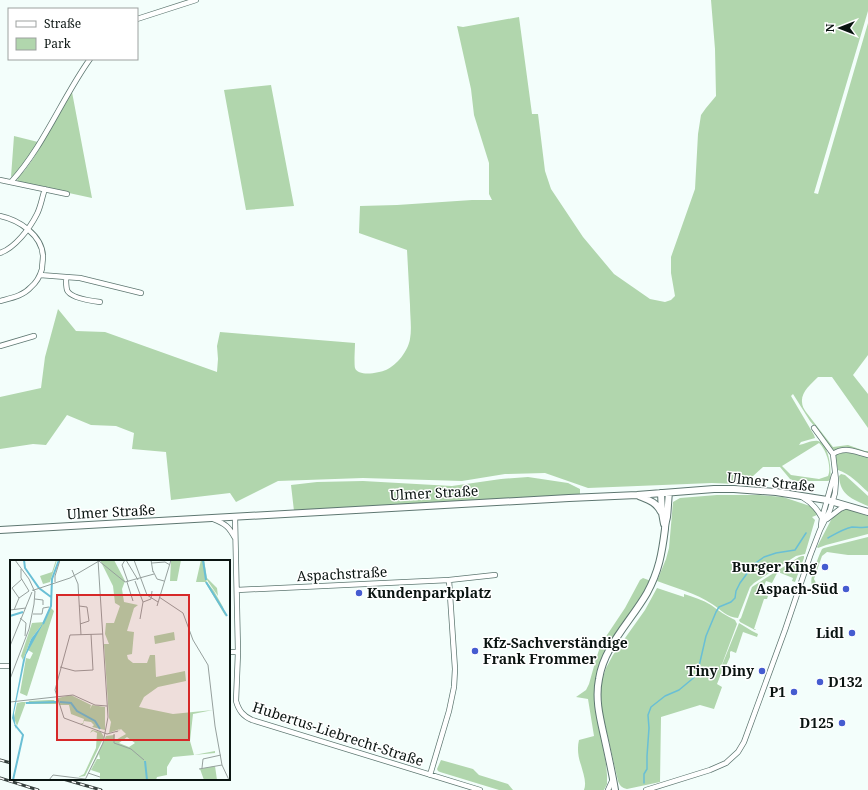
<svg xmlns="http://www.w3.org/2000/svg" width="868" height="790" font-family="'Noto Serif',serif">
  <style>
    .green { fill: #b1d6ad; fill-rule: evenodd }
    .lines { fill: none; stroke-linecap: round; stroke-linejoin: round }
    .stream { stroke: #69bfd5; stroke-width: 1.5 }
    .minor-casing { stroke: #5e7771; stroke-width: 6 }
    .secondary-casing { stroke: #5e7771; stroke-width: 8 }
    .minor { stroke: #fff; stroke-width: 4.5 }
    .secondary { stroke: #fff; stroke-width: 6 }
    .rail-casing { stroke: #36403d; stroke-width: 3 }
    .rail { stroke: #fff; stroke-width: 1.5; stroke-dasharray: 4.5; stroke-linecap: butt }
    .poi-dot { fill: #455cd0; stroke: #fff; stroke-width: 1.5 }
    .labels { text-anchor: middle; stroke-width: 3; stroke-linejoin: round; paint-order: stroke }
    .street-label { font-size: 14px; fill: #0a1411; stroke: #fff }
    .poi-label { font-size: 14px; font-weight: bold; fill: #0a1411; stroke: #fff; text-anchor: end }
    .inset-river { fill: none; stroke: #69bfd5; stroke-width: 2 }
    .inset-road { fill: none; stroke: #96a09d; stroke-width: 1 }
    .view { fill: #d62828; fill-opacity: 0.15; stroke: #d62828; stroke-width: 2 }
    .inset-edge { fill: none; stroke: #0a1411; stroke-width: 2 }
  </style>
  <rect width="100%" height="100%" fill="#f3fefb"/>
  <!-- green -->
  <path class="green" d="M711,0H868V11L814,193L818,194L868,23V355L853,375L868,394V428L832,377H818C811,384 801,392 802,402C802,406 804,409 806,412L833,447L848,445L865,451H868V453L847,448L834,450L831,449L826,440L810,421L793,394L791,396L814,435L815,438L801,442L799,445C805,444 812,440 818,441C829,443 832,471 830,480L828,481H795L790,479L780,467H763L753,476L738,484L712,483L588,488L545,473L505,474L462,481L363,478L278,481L236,502L230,493L171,500L166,452L132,449L134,433L116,426L91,425L67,415L46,445L33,444L0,449V397L41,388L45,357L58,309L76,331L105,332L217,372L218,359L217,346L220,332L355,343C355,349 354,363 355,368C358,377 379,373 386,370C397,365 408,351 410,339C412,328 410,316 410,305C409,287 408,268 407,250L359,233L360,206L397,205L472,200H492L489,194V163L474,115L471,89L457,26L463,27L519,17L532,114H538L545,171L551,189L583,237L614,274L650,299L665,302L671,300L675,296L671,273V257L695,189L698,134L701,115L706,108L716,96L715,49ZM819,443C826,449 832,467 828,476L819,479L791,475L782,466Z
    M271,85L294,206L246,210L224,90Z
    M72,92L92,198L18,182L17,178L25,170L33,159Z
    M14,136L38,142L30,157L14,175L11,177Z
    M844,451L868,457V492C859,484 850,474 838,470L835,458L836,454Z
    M841,474L845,475L868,496V506C852,499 840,495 839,476Z
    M528,477L568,483L580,489V495L294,511L291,485L317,482L363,481L452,486L501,479Z
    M717,495H759L783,497L813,507L817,515L812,517L815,520L805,554L796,556L754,583L750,587L738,618C728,618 720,609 712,604C696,593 675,588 657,581L666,559L669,548L673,502L680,498Z
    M843,510H851L868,516V534L826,545L818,548L817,547L831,520L837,513Z
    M868,537V555H848L827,552L822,556L814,579L816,583L824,585L826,592H829V594C810,590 808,585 815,567C817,561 819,555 822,549L824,548Z
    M802,556H804V558L795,582L792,581L793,578L778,572L776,575L772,583L766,581L761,593L768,596L767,599H764L754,629H756L755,630L740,622L739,620L741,618L752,587L799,557Z
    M643,578L651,581L646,593L605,653L597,714L606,764L607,775V784L604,790H584C587,782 583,773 581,765C578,757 577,748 579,740L594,736L588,699L576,697L586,690L589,684L596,659L600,647L605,638L625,608L640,580Z
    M657,588L684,597V594C693,597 703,600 711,605C719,611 726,616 735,620L737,624L718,675L739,623L752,631L758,634L757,637L743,632L736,653L731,651L730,652V657L726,666L723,669L717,684L722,687L714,709L700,705L661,717L660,782L627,789C622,788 620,786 618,781L602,711L601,697V683L606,668L613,655L645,610Z
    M441,760L473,769L479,775L508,784L513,790H499L440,772L438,771L437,769Z"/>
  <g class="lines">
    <!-- stream -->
    <path class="stream" d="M828,538C835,534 843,529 852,527C857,527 862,528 868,527
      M644,783V774L647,769V756L649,728L648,715L651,707L665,696L679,690L697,675L706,636L716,612L719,607L731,602L735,598L736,591L740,583L754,564L764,557L776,553L795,550L806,533"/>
    <!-- minor casing -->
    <g class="minor-casing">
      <path id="minor" d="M137,19L196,0
        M0,180L67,194
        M11,182C44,146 62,98 90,59
        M0,216C19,220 42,235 43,256C43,260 42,265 42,269C40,276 37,282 31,287C23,296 11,298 0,301
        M0,253C15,248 30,228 37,214C41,206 42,197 45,189
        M40,275L66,277L80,278L141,293
        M66,277C66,281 66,286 67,290C70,298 92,301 100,302
        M0,346L34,336
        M833,454C845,446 855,452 868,455
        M802,497C811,502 817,508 822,518
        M235,517L238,652L236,701C239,711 243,716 252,720L480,790
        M213,519C226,524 229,527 235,538
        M827,519L840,509L847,506
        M821,526L822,518L834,475
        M449,580L495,575
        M237,590L449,580L455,669L454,687L449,711L430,775
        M229,652H238
        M0,666H11
        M608,790L613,779
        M646,790L710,770L726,763L738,752L744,742L785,630L810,556L820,530L830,510L835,493L836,480L833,454L814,428"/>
    </g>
    <!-- secondary casing -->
    <g class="secondary-casing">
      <path id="secondary" d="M661,493L662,513L664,524
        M639,496C649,500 656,502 661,512
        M0,530L569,498L637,495L714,489H734L776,492L827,500L868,512
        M615,790C612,772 608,754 604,736C600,718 595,699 599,679C604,646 631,621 647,593C659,571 662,553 665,529C665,525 666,521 667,517C668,509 668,501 669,493"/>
    </g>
    <!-- minor -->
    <use href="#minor" class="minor"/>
    <!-- secondary -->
    <use href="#secondary" class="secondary"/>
    <!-- rail casing -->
    <g class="rail-casing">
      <path id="rail" d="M0,760L11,763
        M0,778L38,790
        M63,779L101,790"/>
    </g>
    <!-- rail -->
    <use href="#rail" class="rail"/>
  </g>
  <!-- markers -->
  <g class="poi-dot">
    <circle cx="825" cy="567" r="4"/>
    <circle cx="846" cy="589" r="4"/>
    <circle cx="359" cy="593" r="4"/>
    <circle cx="852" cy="633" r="4"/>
    <circle cx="475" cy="651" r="4"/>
    <circle cx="762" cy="671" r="4"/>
    <circle cx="820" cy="682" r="4"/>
    <circle cx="794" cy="692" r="4"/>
    <circle cx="842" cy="723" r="4"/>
  </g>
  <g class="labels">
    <!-- street labels -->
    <g class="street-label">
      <text transform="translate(771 482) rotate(6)" y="5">Ulmer Straße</text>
      <text transform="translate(434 493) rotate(-3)" y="5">Ulmer Straße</text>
      <text transform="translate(111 512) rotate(-3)" y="5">Ulmer Straße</text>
      <text transform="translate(342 574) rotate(-3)" y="5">Aspachstraße</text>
      <text transform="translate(338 734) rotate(18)" y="5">Hubertus-Liebrecht-Straße</text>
    </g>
    <!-- poi labels -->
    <g class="poi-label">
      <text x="817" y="572">Burger King</text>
      <text x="838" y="594">Aspach-Süd</text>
      <text x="367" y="598" text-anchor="start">Kundenparkplatz</text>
      <text x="844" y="638">Lidl</text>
      <text x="483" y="648" text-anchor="start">Kfz-Sachverständige<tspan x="483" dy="16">Frank Frommer</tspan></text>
      <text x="754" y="676">Tiny Diny</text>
      <text x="828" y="687" text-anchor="start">D132</text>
      <text x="786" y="697">P1</text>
      <text x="834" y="728">D125</text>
    </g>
  </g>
  <!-- overview -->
  <g transform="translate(10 560)">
    <rect width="220" height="220" fill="#f3fefb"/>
    <path d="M46,0H47L40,22L33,24L30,16L42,12ZM90,0H104L115,21L112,29L114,42L128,45L124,48L117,71L124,72L122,94L117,95L118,99L123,103H137L140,95H145L146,117L175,111L176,121L148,127L134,137L129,147L163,154L203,150L183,154L180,181L184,195L205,191V193L163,197L157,207V215L147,217L146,220H90V213L81,210L87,199H90L89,194L79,213L96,176L104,175L110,169L99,173L101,162L99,158L94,84H99L95,74L96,63H104L110,46L105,43L103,26ZM111,169L116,174L104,181L105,174ZM117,177L125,183L119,187L109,183ZM161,0H171L167,21H160ZM191,0H194L197,18L207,28L208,36L197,20L196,21L204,31L213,47L216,57L195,22H186ZM41,48L44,51L17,136L10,133L16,98L20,99L23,93L18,90ZM34,62L21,79L13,100L11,96L22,63ZM164,72L165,80L145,84L144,76ZM61,135L81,145L80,149L82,145L95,147V170L82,167L84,165L81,162L74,161L73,164L70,163H73L74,159L61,154L59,145H49L48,138ZM39,140H44L47,144H18L19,141ZM12,142H16L7,166L4,158L7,143ZM82,170L91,172L94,177L75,216L68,217L74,214L86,188L87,173L83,171L80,173ZM205,206L207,220H194L190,209Z" fill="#b1d6ad" fill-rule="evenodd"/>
    <path d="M34,62L16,95L4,153L6,169L2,158L13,100L21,79Z" fill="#69bfd5"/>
    <path class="inset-river" d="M14,0L15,8L29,28L41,37M193,0L196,20M196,22L217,56M0,56L13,52M33,64L41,46L42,19L49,0M50,142L61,143L67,151L85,161L90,169M16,143L46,142M135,201L137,220M3,220L13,175L5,165"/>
    <path class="inset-road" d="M5,0L19,19L24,30M115,0L112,5L118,22M116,0L128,20M124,0L137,35L148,42M141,0L143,12M89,1L115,22L144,14M142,3L155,2L160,5M11,9V18L19,31M62,10L68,24L71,75M143,11L147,19L154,21M125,21L133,42L141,39L142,31M45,22V16L50,0M117,22L123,41M24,30L60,18L89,1M149,37L173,53L183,80L198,105L205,166L212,205L219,220M9,38L2,28L12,19M25,39L33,40V45M69,46L77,47L79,61L70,64M147,46L161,0M0,50L16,48M4,50L9,38L19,31M23,54H32L33,48L39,47M10,58L16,63L15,76M130,59L133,42M93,74L60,75L45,130L54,158L97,174L108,171M0,86L22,32M50,107L65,111L83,110L81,74M0,119L19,69L24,44L25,31L22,30M0,142L63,135L85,145L97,146M104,174V183L121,189L134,200M192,208L193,199L211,195M189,209L212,205M78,213L90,217M39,220L43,215L75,219M75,220L93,183L98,157L88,0"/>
    <path class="view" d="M47,35H179V180H47Z"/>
    <rect width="220" height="220" class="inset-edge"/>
  </g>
  <!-- legend -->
  <rect x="8" y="8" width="130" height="52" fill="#ffffff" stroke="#9da1a0"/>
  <rect x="16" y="21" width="20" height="6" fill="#ffffff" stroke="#9da1a0"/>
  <text x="44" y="28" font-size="12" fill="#0a1411">Straße</text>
  <rect x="16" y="38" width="20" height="12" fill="#b1d6ad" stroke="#9da1a0"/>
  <text x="44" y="48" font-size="12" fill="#0a1411">Park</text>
  <!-- north arrow -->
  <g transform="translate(840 28) rotate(270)" stroke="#ffffff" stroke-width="3" paint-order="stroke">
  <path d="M0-3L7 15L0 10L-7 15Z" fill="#0a1411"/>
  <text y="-6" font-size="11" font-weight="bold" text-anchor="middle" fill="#0a1411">N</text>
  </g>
</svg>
